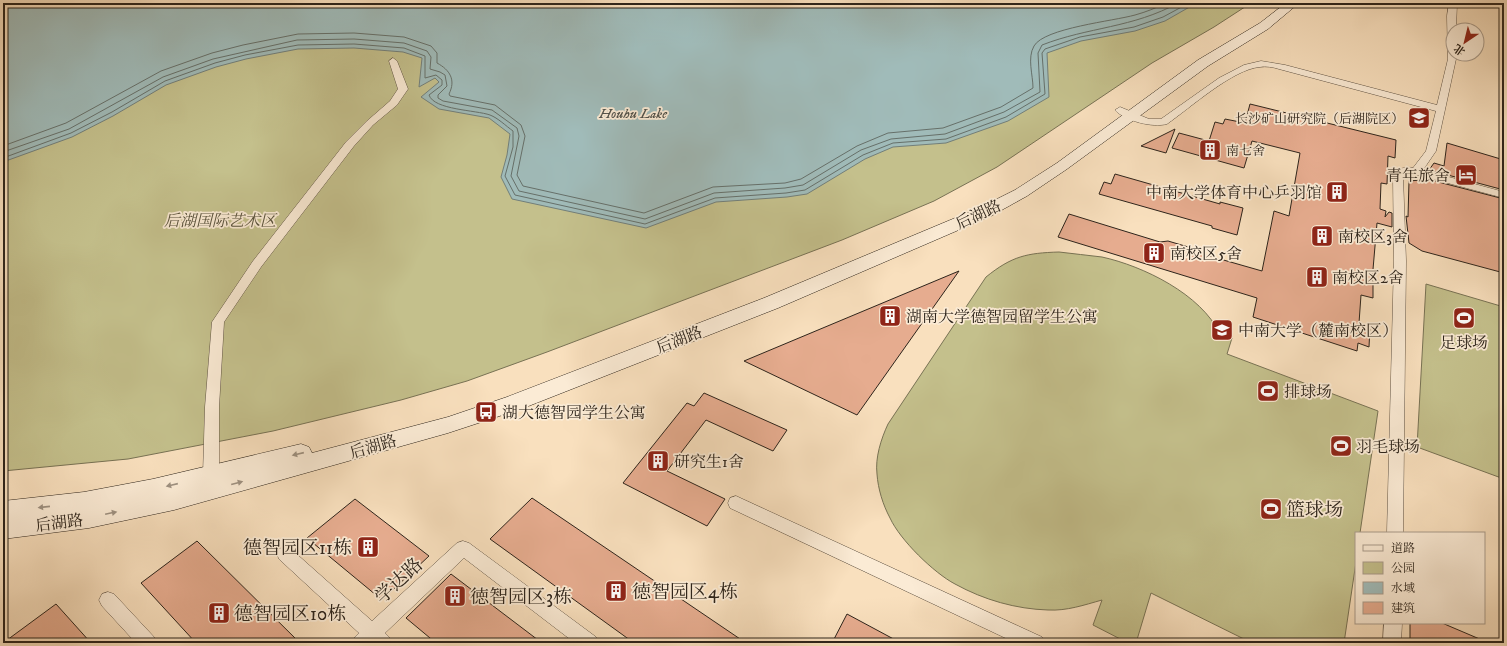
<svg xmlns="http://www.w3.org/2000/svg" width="1507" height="646" font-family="'IM FELL DW Pica','Noto Serif SC',serif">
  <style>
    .green { fill: #c4c08c; stroke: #787254 }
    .water { fill: #a0bbb9; stroke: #727f7a }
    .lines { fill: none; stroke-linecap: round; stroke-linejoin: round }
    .shore { stroke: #66706a; stroke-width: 1 }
    .building { fill: #e6ac8f; stroke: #2d241b }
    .minor-casing { stroke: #605344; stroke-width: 1 }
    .secondary-casing { stroke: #2d241b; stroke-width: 1 }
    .minor { fill: #fbebd5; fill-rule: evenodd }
    .secondary { fill: #fbebd5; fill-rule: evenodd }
    .oneway { fill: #9e9181 }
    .labels { text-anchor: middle; stroke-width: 3.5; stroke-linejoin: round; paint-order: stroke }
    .far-poi-label { font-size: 13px; fill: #2d241b; stroke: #fbebd5; text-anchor: end }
    .far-water-label { font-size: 14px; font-style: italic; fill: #50514a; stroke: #fbebd5 }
    .poi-label { font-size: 16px; fill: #2d241b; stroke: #fbebd5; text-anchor: start }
    .street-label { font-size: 16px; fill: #2d241b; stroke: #fbebd5 }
    .park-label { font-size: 16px; font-style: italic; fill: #5a533d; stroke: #fbebd5 }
    .near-poi-label { font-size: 19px; fill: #2d241b; stroke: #fbebd5; text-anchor: start }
    .near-street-label { font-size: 19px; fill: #2d241b; stroke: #fbebd5 }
  </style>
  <rect width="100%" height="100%" fill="#f9e0be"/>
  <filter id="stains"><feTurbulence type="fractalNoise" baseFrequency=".005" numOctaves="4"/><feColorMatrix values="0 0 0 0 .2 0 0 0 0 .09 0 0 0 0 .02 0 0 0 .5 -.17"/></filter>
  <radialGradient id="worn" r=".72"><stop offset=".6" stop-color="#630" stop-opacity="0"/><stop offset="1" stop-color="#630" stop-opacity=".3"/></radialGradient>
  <!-- green -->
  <path class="green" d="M3,3H1251L1214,27L1152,63L997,167L934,201L842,240L547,352L467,381L401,400L273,431L128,459L3,471Z
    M1059,252C1073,254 1088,255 1102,257C1143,266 1201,294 1220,334L1232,338L1227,354L1378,411L1360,533H1356V562L1344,643H1252L1151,593L1136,643H1128L1093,625L1102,600C1084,605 1067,611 1048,610C1016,609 984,600 955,584C934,573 900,540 890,518C883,505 878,489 877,474C875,458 881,439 888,424L986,277C1012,256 1027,253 1059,252Z
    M1426,284L1504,307V479L1417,447Z"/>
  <!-- water -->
  <path class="water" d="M3,3H1191L1193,5L1165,21L1135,31L1081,41L1047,53L1049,97L1008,121L946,143L893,147L865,159L807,194L787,197L716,202L646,228L512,199L501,177L507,155L510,134L489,118L439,109L421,97L439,82L435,78L419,87L422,58L403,52L354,48L298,49L246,59L216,67L166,85L113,116L72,137L3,162Z"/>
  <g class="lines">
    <!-- shore -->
    <path class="shore" d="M3,146L66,123L161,71L212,53L243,45L298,34L354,33L404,37L431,46L437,53V63C450,70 456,80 449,94L450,96L495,105L521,125L525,136L517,175L523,186L644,213L713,187L785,183L801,179L857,146L888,133L943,128L1001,107L1033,88C1033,75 1027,58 1034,46C1044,28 1114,21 1135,15C1146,12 1156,8 1166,3
      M3,152L69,129L163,77L213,59L297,40L354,39L404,43L427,51L431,57L430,69L440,72L445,75L447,86L438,95V98L443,101L492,110L517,128L519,136L511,176L519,191L645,219L714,193L785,188L803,185L861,150L891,139L945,134L1004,112L1040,92L1038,53L1042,45C1088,27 1133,28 1178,3
      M3,158L71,133L112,112L165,81L215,63L245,55L298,45L354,44L404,48L425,56V78L436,75L442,80V85L429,95C434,110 476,110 490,115C498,118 506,126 513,131V147L505,176L515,195L645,224L715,198L786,193L805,190L863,155L893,143L946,139L1006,117L1045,94L1042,53L1045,49L1080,37L1134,27L1163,17L1189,3"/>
  </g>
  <!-- building -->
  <path class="building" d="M1250,104L1396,140L1395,158L1388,156L1387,184L1381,183L1380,209L1386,211L1385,217L1389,212L1392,213V227L1377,223L1372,281H1373V298L1361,295L1359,323L1370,327L1369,347L1358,343L1357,351L1253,317L1257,298L1058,237L1069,214L1160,242L1168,241L1195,249L1199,253L1262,271L1274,211L1289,216L1300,153L1252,141L1244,168L1172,148L1179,133L1209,141L1215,122L1223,124L1225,119L1245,123Z
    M1175,129L1166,153L1141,146Z
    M1447,143L1504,160V190L1429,170L1434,163L1444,166Z
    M1115,174L1220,204V202L1243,208L1237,235L1212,228V226L1099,194L1104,182L1111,184Z
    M1423,178L1504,199V273L1422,251L1409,243L1406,216L1408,217L1409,181L1421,180Z
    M959,271L857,415L744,361Z
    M704,393L787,430L773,451L706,420L667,471L725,499L707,526L623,483L687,403L694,406Z
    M532,498L746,643H634L490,539Z
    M355,499L429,556L382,600L307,538Z
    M197,541L300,643H196L141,583Z
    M451,574L542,643H436L406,618Z
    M56,604L91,643H3Z
    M847,614L901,643H832Z
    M1410,623H1442L1489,643H1410Z"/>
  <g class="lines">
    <!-- minor casing -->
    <g class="minor-casing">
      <path id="minor" d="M1449,3H1457L1456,30H1453V54H1456V59L1436,151L1423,170L1504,192V198L1410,173L1403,176L1406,261L1403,533H1387L1394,261L1393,174C1397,169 1407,166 1413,168L1426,151L1436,111L1279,69C1273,67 1266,66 1260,67C1233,69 1190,108 1167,124C1153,128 1125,121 1115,110L1120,107L1149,119H1161L1219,78L1244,65L1261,61L1285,65L1437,105L1448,59L1447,16Z
        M393,58L397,61L408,89L397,105L373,125L354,146L261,267L224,322L219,407V475L216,480L211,481L206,480L203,475L205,407L212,322L253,261L346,142L367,121L390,101L398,89L389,61Z
        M736,496L1042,637L1045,643H1016L730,508L728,503L730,498Z
        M463,541L469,543L596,637L599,643H575L464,558L385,633L389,637L392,643H352L355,637L359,633L279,559L277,554L279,549L285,546L291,549L372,621L457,543Z
        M108,592L114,594L154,637L157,643H136L102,606L99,600L102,594Z
        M1384,623H1402L1401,643H1383Z"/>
    </g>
    <!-- secondary casing -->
    <g class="secondary-casing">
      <path id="secondary" d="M1286,3H1299L1268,29L1208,66L1067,169L1027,196L991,216L778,308L521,409L448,433L174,510L89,528L3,539V501L84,492L153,479L301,444L309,447L312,453L448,417L507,397L764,298L979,208L1015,190L1057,163L1198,60L1260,23Z"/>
    </g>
    <!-- minor -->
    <use href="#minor" class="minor"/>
    <!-- secondary -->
    <use href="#secondary" class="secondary"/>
  </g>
  <!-- one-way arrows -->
  <defs><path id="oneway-solid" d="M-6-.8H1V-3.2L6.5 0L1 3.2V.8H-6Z"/></defs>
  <g class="oneway">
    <use href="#oneway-solid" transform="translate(298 454) rotate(167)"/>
    <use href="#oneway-solid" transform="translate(237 483) rotate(-15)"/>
    <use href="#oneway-solid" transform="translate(172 485) rotate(167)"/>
    <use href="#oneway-solid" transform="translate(44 507) rotate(174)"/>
    <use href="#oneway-solid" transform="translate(111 513) rotate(-12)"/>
  </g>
  <!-- icons -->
  <defs>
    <g id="university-square" transform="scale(1.15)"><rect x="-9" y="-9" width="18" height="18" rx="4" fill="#8f2418" stroke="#fbebd5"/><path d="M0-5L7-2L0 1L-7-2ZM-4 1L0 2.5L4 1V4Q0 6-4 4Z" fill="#fff"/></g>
    <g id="building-square" transform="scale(1.15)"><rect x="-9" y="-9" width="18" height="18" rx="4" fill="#8f2418" stroke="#fbebd5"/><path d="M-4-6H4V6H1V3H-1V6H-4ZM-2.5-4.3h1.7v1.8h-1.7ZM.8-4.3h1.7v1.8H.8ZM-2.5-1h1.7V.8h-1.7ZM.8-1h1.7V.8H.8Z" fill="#fff"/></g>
    <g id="hotel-square" transform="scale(1.15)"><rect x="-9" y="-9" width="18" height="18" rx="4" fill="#8f2418" stroke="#fbebd5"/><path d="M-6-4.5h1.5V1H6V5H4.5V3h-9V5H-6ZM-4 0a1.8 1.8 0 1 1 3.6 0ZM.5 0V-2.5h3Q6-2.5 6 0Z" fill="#fff"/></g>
    <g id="stadium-square" transform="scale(1.15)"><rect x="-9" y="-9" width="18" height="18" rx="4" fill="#8f2418" stroke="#fbebd5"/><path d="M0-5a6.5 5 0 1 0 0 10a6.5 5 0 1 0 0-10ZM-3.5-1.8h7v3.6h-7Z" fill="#fff"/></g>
    <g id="bus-square" transform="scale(1.15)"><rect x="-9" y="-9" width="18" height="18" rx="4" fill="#8f2418" stroke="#fbebd5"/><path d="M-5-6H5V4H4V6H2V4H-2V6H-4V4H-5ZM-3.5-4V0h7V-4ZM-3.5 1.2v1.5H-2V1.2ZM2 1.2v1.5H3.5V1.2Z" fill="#fff"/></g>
  </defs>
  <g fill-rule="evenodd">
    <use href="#university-square" x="1419" y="118"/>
    <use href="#building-square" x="1210" y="150"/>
    <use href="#hotel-square" x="1466" y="175"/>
    <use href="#building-square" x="1337" y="192"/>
    <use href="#building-square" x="1322" y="236"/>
    <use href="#building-square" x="1154" y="253"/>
    <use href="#building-square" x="1317" y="277"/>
    <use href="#building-square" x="890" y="316"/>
    <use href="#stadium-square" x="1464" y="318"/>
    <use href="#university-square" x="1222" y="330"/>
    <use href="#stadium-square" x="1268" y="391"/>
    <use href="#bus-square" x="486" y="412"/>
    <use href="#stadium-square" x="1341" y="446"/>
    <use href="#building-square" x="658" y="461"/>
    <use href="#stadium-square" x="1271" y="509"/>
    <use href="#building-square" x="368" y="547"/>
    <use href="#building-square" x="616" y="591"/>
    <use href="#building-square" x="455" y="596"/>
    <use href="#building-square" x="219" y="613"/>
  </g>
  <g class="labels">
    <!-- far-poi labels -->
    <g class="far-poi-label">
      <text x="1404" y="123">长沙矿山研究院（后湖院区）</text>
      <text x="1226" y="155" text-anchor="start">南七舍</text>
    </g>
    <!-- far-water labels -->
    <g class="far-water-label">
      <text x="633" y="118">Houhu Lake</text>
    </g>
    <!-- poi labels -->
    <g class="poi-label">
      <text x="1450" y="181" text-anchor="end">青年旅舍</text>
      <text x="1322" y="198" text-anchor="end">中南大学体育中心乒羽馆</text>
      <text x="1338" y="242">南校区3舍</text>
      <text x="1170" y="259">南校区5舍</text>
      <text x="1332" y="283">南校区2舍</text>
      <text x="906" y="322">湖南大学德智园留学生公寓</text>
      <text x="1238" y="336">中南大学（麓南校区）</text>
      <text x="1464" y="348" text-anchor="middle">足球场</text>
      <text x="1284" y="397">排球场</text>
      <text x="502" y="418">湖大德智园学生公寓</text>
      <text x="1356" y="452">羽毛球场</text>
      <text x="674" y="467">研究生1舍</text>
    </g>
    <!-- street labels -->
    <g class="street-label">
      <text transform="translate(978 214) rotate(-25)" y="6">后湖路</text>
      <text transform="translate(679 339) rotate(-21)" y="6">后湖路</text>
      <text transform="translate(373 446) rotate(-16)" y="6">后湖路</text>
      <text transform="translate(59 522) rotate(-7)" y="6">后湖路</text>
    </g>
    <!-- park labels -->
    <g class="park-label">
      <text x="220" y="226">后湖国际艺术区</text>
    </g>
    <!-- near-poi labels -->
    <g class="near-poi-label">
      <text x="1286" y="516">篮球场</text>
      <text x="352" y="554" text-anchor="end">德智园区11栋</text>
      <text x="632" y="598">徳智园区4栋</text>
      <text x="470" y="603">徳智园区3栋</text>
      <text x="234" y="620">德智园区10栋</text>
    </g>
    <!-- near-street labels -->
    <g class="near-street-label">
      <text transform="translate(398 580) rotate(-43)" y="7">学达路</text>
    </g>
  </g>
  <!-- margin -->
  <rect width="1507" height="646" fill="none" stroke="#f9e0be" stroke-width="16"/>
  <rect x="4" y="4" width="1499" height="638" fill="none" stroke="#2d241b" stroke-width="2"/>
  <rect x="8" y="8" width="1491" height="630" fill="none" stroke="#2d241b"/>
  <!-- legend -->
  <rect x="1355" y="532" width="130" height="92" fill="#fbebd5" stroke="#a99b8b"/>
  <rect x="1363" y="545" width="20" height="6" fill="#fbebd5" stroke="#a99b8b"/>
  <text x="1391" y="552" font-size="12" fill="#2d241b">道路</text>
  <rect x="1363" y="562" width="20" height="12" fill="#c4c08c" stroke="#a99b8b"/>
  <text x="1391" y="572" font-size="12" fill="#2d241b">公园</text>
  <rect x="1363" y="582" width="20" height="12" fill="#a0bbb9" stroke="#a99b8b"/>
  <text x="1391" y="592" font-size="12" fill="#2d241b">水域</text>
  <rect x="1363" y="602" width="20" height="12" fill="#e6ac8f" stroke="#a99b8b"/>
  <text x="1391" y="612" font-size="12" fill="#2d241b">建筑</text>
  <!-- north arrow -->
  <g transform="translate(1465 42) rotate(215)"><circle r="19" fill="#fbebd5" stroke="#a99b8b"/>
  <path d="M0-3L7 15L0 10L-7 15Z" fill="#8f2418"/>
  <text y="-6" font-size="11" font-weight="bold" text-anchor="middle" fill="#2d241b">北</text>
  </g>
  <rect width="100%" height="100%" filter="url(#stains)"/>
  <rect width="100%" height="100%" fill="url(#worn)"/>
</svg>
